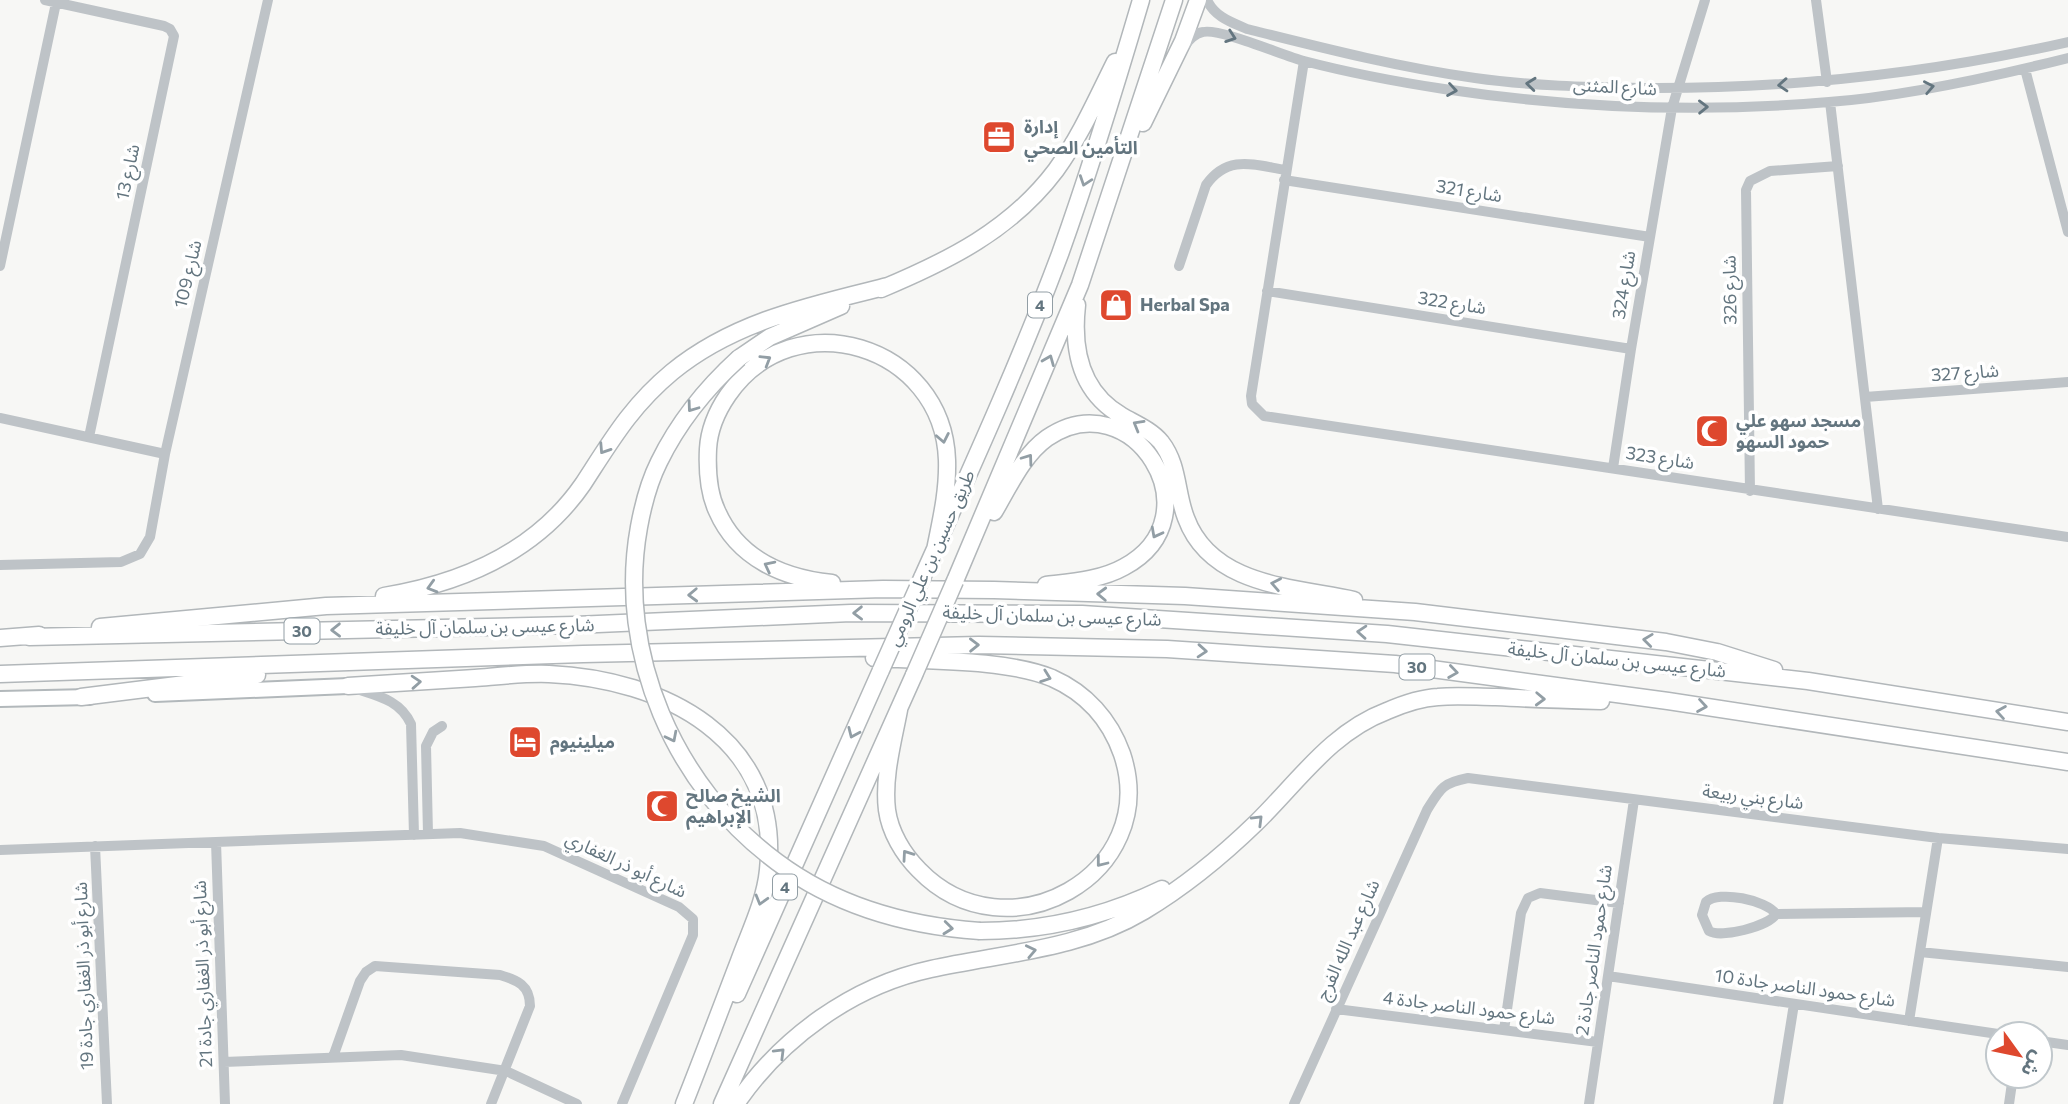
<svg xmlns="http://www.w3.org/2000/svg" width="2068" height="1104" font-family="Commissioner,'Noto Sans Arabic',sans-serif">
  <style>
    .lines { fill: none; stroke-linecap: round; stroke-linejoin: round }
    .major-casing { stroke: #b2b8bb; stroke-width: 18 }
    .highway-casing { stroke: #b2b7ba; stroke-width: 19 }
    .minor { stroke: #bec3c7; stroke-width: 10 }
    .major { stroke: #fff; stroke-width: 14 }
    .highway { stroke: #fff; stroke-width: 16 }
    .highway-bridge-casing { stroke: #b2b7ba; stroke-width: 19; stroke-linecap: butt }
    .highway-bridge { stroke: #fff; stroke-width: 16 }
    .oneway { stroke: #63757f }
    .oneway2 { stroke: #929ea5 }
    .labels { text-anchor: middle; stroke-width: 7; stroke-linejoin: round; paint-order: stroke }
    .shield { fill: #fff; stroke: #929ea5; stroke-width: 2 }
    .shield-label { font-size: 16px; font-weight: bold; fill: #63757f }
    .street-label { font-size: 18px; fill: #63757f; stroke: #fff }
    .poi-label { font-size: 18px; font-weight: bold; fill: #63757f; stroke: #fff; text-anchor: start }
  </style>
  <rect width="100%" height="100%" fill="#f7f7f5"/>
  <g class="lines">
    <!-- major casing -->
    <g class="major-casing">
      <path id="major" d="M155,694L348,686
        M0,699L90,697"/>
    </g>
    <!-- highway casing -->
    <g class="highway-casing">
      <path id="highway" d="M1143,123L1183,41L1198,0
        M881,289C948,261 1011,230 1056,170C1080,137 1097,98 1115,62
        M1077,305C1072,349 1080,392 1122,416C1136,424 1151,430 1161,442C1179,465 1176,493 1186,518C1211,586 1294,587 1354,600
        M739,358L770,337L841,306
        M994,512C1009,487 1023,455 1047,438C1132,379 1219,516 1124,567C1101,580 1071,582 1046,585
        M922,578C970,471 1019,364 1060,254C1090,170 1116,85 1141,0
        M955,581L1080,285L1174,0
        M832,583C784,578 738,559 717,511C708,492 707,470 708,449C709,430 717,411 728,395C794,299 943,345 947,460C948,491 941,520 935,550
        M384,596C463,583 536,552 583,484C611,441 631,406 672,372C734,321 812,305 888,286
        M100,627L326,606L883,589L994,590L1185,596L1415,612L1666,642L1717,652L1774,670
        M29,637L575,625L851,613L1082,614L1387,634L1808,681L2068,722
        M0,638L39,635
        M874,658C925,661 1006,659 1052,678C1086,693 1110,720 1122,754C1162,874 1007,961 919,870C903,854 890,832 887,810C883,777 893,742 899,710
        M0,674L583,654L979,645L1167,649L1395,664L1668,701L2068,762
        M348,686C391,683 433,681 475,678C500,676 525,673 549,674C663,679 782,738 768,870C765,901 750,931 739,961C721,1008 703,1056 684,1104
        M81,697L257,675
        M980,931C1044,931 1104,917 1162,889
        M737,994L881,670
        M722,1104L914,675
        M736,1104C781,1038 852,986 931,969C1003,953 1079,950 1144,911C1184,887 1223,855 1256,823C1298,782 1331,732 1387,711C1403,704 1420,698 1438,697C1457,695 1477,697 1496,697C1531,699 1566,700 1601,701"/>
    </g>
    <!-- minor -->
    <path class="minor" d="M45,0L164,26L170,29L174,36L89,437
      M1207,0C1215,17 1231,22 1247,29C1323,48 1397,67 1475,78C1531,86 1587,87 1643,88C1787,89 1928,74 2068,42
      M1816,0L1827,82
      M1183,48C1188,41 1194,33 1203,32C1220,28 1284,56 1304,61C1350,73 1398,82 1444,89C1571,108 1702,113 1829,102C1907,96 1992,77 2068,58
      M1304,61L1251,396L1252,404L1264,416L2068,537
      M2025,69L2068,232
      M1830,102L1878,509
      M1284,180L1650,237
      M0,266L56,3
      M1179,266L1206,185C1228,154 1254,165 1286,170
      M1267,291L1631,349
      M1865,397L2068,382
      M0,418L165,454
      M1613,468L1631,349L1672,108L1705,0
      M1750,491L1746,190L1750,181L1770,171L1838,166
      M0,565L121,562L140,554L150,537L165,454L268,0
      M354,688C378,696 400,700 411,724L414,835
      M428,834L426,746L433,732L442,726
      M216,842L225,1104
      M95,846L107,1104
      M0,850L460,833L544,846L679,907L693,919V935L622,1104
      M1776,914C1768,927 1721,938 1709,931L1702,915L1706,902C1719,890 1766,900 1776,914L1926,912
      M1920,952L2068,967
      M1608,976L1998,1034
      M1336,1009L1598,1042
      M1909,1021L1938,838
      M1504,1030L1521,913L1528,898L1540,893L1619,903
      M2040,1041L2068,1045
      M333,1057L360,981L366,972L375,966L500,975C517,980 530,985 530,1006L491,1104
      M224,1062L401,1055L506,1071L577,1104
      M1294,1104L1427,810C1440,789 1442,783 1468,778L1938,838L2068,849
      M1589,1104L1634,800
      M1778,1104L1794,1004
      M2009,1104L2013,1076"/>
    <!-- major -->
    <use href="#major" class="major"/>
    <!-- highway -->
    <use href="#highway" class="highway"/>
    <!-- highway-bridge casing -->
    <g class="highway-bridge-casing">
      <path id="highway-bridge" d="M739,358C706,388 679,421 659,462C649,482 643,505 639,527C616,653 675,787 777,862C836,906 908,926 980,931
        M881,670L922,578
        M914,675L955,581"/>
    </g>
    <!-- highway-bridge -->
    <use href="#highway-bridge" class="highway-bridge"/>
  </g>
  <!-- one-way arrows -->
  <defs><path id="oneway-chevron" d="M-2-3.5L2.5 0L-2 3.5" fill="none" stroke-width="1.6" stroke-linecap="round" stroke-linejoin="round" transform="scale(1.75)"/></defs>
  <g class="oneway">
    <use href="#oneway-chevron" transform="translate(1231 37) rotate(19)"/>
    <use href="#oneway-chevron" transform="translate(1531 84) rotate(-174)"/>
    <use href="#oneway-chevron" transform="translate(1783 85) rotate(176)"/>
    <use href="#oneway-chevron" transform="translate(1929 87) rotate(-11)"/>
    <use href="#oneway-chevron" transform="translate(1452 90) rotate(9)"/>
    <use href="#oneway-chevron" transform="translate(1703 107) rotate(-1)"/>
  </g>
  <g class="oneway2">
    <use href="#oneway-chevron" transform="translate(1085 181) rotate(109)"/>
    <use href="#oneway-chevron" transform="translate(766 360) rotate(-31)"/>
    <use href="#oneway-chevron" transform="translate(1049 360) rotate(-68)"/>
    <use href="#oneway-chevron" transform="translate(692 407) rotate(126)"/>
    <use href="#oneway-chevron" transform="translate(1138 425) rotate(-150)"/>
    <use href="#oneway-chevron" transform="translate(943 438) rotate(79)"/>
    <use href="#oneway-chevron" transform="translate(604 449) rotate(123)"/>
    <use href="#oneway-chevron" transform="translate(1028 459) rotate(-54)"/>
    <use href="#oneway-chevron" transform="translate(1156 533) rotate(118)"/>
    <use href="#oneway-chevron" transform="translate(769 566) rotate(-153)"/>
    <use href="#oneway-chevron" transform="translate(1276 584) rotate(-169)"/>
    <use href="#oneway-chevron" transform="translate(432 587) rotate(164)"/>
    <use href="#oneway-chevron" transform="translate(1102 594) rotate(-178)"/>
    <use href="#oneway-chevron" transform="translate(693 595) rotate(178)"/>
    <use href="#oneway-chevron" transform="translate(858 613) rotate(179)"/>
    <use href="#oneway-chevron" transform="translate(336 630) rotate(179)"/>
    <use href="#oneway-chevron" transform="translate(1362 632) rotate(-176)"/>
    <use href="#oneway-chevron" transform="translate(1648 640) rotate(-173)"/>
    <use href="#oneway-chevron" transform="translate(974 645) rotate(-1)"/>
    <use href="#oneway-chevron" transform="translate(1202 651) rotate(4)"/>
    <use href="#oneway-chevron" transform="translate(1453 672) rotate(8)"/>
    <use href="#oneway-chevron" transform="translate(1046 677) rotate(20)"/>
    <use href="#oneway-chevron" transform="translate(416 682) rotate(-4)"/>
    <use href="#oneway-chevron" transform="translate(1540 699) rotate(2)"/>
    <use href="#oneway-chevron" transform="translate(1702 706) rotate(9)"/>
    <use href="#oneway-chevron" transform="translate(2001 712) rotate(-171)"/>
    <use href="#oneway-chevron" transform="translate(853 733) rotate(114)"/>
    <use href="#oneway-chevron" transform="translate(672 737) rotate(63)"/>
    <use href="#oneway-chevron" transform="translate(1258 820) rotate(-45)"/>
    <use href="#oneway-chevron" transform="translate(907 855) rotate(-125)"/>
    <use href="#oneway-chevron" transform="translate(1101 862) rotate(128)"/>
    <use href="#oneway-chevron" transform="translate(761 900) rotate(106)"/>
    <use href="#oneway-chevron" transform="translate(948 928) rotate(6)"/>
    <use href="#oneway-chevron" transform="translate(1031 951) rotate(-12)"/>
    <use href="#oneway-chevron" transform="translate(780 1053) rotate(-45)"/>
  </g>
  <!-- icons -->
  <defs>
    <g id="office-square" transform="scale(1.75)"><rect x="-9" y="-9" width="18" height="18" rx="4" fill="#de482e" stroke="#fff"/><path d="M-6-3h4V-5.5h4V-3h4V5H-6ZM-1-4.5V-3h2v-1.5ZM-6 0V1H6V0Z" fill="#fff"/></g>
    <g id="shop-square" transform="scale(1.75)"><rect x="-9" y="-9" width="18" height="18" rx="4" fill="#de482e" stroke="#fff"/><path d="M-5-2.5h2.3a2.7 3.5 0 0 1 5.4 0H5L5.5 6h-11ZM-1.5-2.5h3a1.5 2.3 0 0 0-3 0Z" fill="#fff"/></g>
    <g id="mosque-square" transform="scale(1.75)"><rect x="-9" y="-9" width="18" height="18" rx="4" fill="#de482e" stroke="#fff"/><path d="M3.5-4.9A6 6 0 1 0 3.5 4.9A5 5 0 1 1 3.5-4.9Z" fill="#fff"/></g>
    <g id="hotel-square" transform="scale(1.75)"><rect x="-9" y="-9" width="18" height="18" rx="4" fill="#de482e" stroke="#fff"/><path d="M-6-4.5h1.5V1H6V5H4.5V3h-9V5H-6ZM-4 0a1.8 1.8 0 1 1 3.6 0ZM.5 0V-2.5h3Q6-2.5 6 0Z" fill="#fff"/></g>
  </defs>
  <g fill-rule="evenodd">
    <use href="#office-square" x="999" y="137"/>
    <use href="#shop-square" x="1116" y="305"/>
    <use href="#mosque-square" x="1712" y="431"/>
    <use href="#hotel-square" x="525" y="742"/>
    <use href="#mosque-square" x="662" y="806"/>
  </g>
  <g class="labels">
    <!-- shield labels -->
    <g class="shield">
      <rect x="1028" y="292.5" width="24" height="25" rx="5"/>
      <rect x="284.5" y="618.5" width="35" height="25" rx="5"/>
      <rect x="1399.5" y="654.5" width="35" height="25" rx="5"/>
      <rect x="773" y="874.5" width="24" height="25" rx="5"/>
    </g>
    <g class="shield-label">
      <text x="1040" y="311">4</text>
      <text x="302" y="637">30</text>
      <text x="1417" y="673">30</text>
      <text x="785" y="893">4</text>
    </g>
    <!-- street labels -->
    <g class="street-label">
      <text transform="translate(1615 87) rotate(3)" y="6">شارع المثنى</text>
      <text transform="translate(128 172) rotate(-78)" y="6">شارع 13</text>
      <text transform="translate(1469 191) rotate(9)" y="6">شارع 321</text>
      <text transform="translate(188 274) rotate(-77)" y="6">شارع 109</text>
      <text transform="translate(1624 285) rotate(-81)" y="6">شارع 324</text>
      <text transform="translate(1730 290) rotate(-91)" y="6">شارع 326</text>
      <text transform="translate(1452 303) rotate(9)" y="6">شارع 322</text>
      <text transform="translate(1965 373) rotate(-4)" y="6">شارع 327</text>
      <text transform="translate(1660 458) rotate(9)" y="6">شارع 323</text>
      <text transform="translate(931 558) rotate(-66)" y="6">طريق حسين بن علي الرومي</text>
      <text transform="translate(1052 616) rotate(2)" y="6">شارع عيسى بن سلمان آل خليفة</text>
      <text transform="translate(485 627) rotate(-1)" y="6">شارع عيسى بن سلمان آل خليفة</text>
      <text transform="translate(1617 660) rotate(6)" y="6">شارع عيسى بن سلمان آل خليفة</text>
      <text transform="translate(1753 797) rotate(7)" y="6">شارع بني ربيعة</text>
      <text transform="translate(626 865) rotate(25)" y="6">شارع أبو ذر الغفاري</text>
      <text transform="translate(1348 940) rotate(-66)" y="6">شارع عبد الله الفرج</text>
      <text transform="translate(1594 950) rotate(-82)" y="6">شارع حمود الناصر جادة 2</text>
      <text transform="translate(203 974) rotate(-92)" y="6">شارع أبو ذر الغفاري جادة 21</text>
      <text transform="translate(84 976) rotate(-92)" y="6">شارع أبو ذر الغفاري جادة 19</text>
      <text transform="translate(1805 988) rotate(8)" y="6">شارع حمود الناصر جادة 10</text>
      <text transform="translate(1469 1008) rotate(7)" y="6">شارع حمود الناصر جادة 4</text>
    </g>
    <!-- poi labels -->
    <g class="poi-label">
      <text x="1024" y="133">إدارة<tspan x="1024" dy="21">التأمين الصحي</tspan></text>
      <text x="1140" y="311">Herbal Spa</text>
      <text x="1736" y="427">مسجد سهو علي<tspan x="1736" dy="21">حمود السهو</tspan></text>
      <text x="550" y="748">ميلينيوم</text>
      <text x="686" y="802">الشيخ صالح<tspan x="686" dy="21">الإبراهيم</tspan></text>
    </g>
  </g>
  <!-- north arrow -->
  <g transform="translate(2019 1055) rotate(123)"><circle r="33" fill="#ffffff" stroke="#c1c8cc" stroke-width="2"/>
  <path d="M0-5L12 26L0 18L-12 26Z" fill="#de482e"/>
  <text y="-10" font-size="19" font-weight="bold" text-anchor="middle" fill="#63757f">ش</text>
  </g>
</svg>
